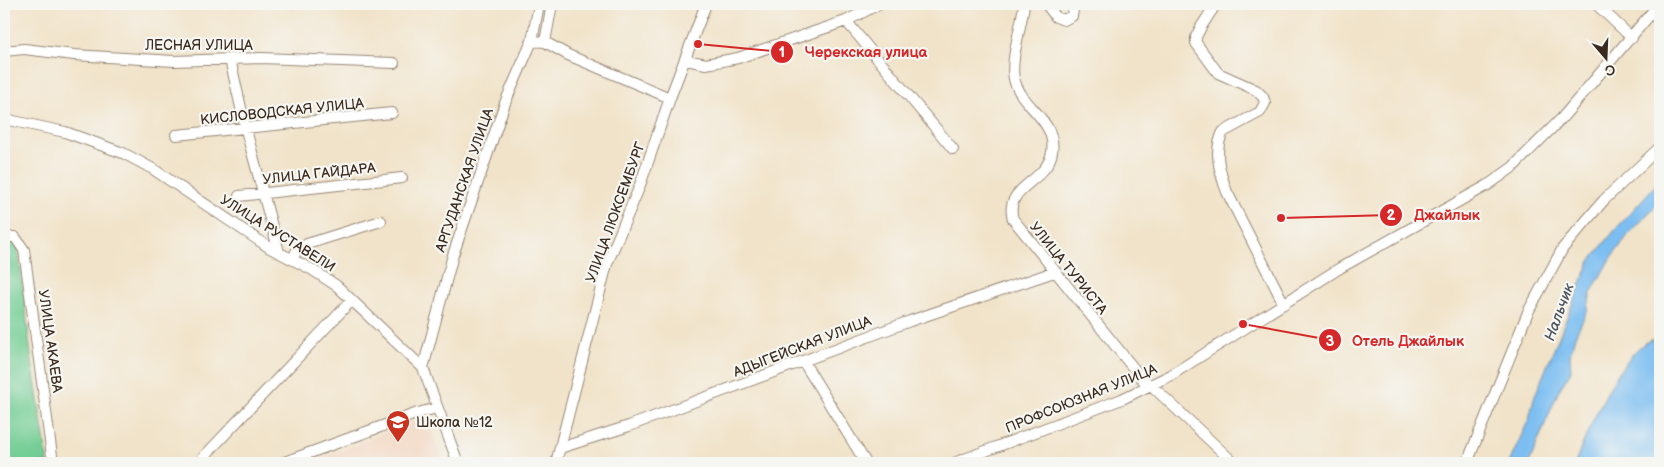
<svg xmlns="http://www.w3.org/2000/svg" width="1664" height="467" font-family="'Balsamiq Sans',sans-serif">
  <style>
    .built { fill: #f3d4bf }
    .green { fill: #73cd94; stroke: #577c59 }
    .water { fill: #7cbef1; stroke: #5c7488 }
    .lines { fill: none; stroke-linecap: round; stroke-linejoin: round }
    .minor-casing { stroke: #968674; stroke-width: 12 }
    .minor { stroke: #fff; stroke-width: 10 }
    .labels { text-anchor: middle; stroke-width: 4.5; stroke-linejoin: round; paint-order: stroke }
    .street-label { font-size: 14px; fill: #3b2a1e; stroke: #f6f6f2 }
    .poi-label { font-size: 14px; fill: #3b2a1e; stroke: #f6f6f2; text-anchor: start }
    .water-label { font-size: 15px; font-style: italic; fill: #4e565d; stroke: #f6f6f2 }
    .leader { fill: none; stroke: #d62828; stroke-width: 2 }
    .callout-dot { fill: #d62828; stroke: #f6f6f2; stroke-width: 2 }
    .mark-label { font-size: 15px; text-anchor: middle; font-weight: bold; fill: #fff }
    .callout-label { font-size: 15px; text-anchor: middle; font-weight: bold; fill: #d62828; stroke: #f6f6f2; stroke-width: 4.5; stroke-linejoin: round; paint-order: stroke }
  </style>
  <rect width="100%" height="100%" fill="#f6f6f2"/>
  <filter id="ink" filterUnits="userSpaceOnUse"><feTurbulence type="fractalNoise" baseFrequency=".02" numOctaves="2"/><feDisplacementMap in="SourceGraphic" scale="10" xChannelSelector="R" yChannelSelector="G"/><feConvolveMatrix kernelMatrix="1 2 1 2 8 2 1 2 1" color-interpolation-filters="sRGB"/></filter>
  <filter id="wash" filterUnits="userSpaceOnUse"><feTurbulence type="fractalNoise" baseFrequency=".0096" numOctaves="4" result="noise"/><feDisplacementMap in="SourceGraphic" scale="20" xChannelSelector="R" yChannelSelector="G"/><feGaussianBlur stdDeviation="1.12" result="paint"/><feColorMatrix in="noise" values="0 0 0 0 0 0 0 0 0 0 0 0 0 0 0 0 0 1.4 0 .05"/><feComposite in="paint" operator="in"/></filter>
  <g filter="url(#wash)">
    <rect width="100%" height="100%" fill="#f1e3c9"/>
    <!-- built -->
    <path class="built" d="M409,423L429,424L443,463H312Z"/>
    <!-- green -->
    <path class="green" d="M11,239L18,247L31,355L48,463H4V241Z"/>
    <!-- water -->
    <path class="water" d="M1660,180V201L1628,235L1607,264L1591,293L1587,311L1575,336L1570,355L1571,371L1559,390L1529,463H1509L1529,419L1534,398L1590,261L1615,230Z
      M1655,339L1660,340V463H1575C1586,435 1623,344 1655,339Z"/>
  </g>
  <g filter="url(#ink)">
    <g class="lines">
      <!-- minor casing -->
      <g class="minor-casing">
        <path id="minor" d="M1024,4C1022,25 1010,59 1014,79C1021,107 1057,120 1052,152C1047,183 1003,186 1013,219L1143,380L1151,385L1234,463
          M1046,4L1056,17L1064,20L1072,16L1074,4
          M1216,4L1201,27L1196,37V43L1218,73L1256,90L1263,97L1265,103L1260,112L1223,132C1213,152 1220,173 1227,192L1284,304
          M1596,4L1632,38
          M846,21L953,149
          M532,41L545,42L568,55L670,98
          M545,42L552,4
          M4,51L24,49L74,55L174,61L261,58L394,63
          M230,59L246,130L279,252
          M686,60L706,64L738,58L846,21L879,4
          M4,119L65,132L123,153L153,169L270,248L311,269L337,286L423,368L458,463
          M176,135L392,113
          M239,196L402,178
          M4,237H15L24,250L53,463
          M293,259L296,252L307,244L381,221
          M803,361L866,463
          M423,368L453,255L505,103L532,41L539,4
          M560,448L629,426L910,321L1054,272
          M198,463L352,300
          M282,463L418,413L437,408
          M556,463L607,264L639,188L670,98L706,4
          M954,463L1122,399L1171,375L1340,268L1488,185L1513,167L1562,118L1659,4
          M1467,463L1528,312L1563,248L1604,200L1660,147"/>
      </g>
      <!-- minor -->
      <use href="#minor" class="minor"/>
    </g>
  </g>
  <!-- icons -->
  <defs>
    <g id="school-pin" transform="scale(1.25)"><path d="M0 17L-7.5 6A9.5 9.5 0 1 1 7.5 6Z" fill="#c8321e" stroke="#f6f6f2"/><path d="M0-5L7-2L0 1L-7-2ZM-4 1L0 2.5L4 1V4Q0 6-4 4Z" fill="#fff"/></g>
  </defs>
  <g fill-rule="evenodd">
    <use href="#school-pin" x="398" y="422"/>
  </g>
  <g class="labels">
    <!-- street labels -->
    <g class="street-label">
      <text x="199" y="50">ЛЕСНАЯ УЛИЦА</text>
      <text transform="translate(282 111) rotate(-6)" y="5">КИСЛОВОДСКАЯ УЛИЦА</text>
      <text transform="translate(319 173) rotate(-6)" y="5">УЛИЦА ГАЙДАРА</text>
      <text transform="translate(464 180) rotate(-71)" y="5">АРГУДАНСКАЯ УЛИЦА</text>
      <text transform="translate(615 212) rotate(-70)" y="5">УЛИЦА ЛЮКСЕМБУРГ</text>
      <text transform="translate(278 233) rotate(32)" y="5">УЛИЦА РУСТАВЕЛИ</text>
      <text transform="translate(1069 268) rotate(51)" y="5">УЛИЦА ТУРИСТА</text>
      <text transform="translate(51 341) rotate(82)" y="5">УЛИЦА АКАЕВА</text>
      <text transform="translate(802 346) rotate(-21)" y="5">АДЫГЕЙСКАЯ УЛИЦА</text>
      <text transform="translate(1081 398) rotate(-22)" y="5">ПРОФСОЮЗНАЯ УЛИЦА</text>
    </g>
    <!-- poi labels -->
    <g class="poi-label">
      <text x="416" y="427">Школа №12</text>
    </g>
    <!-- water labels -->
    <g class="water-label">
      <text transform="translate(1559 312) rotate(-70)" y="5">Нальчик</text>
    </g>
  </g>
  <!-- callouts -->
  <path class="leader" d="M698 44L782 52M1281 218L1391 215M1243 324L1330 340"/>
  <g class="callout-dot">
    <circle cx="698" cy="44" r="5"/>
    <circle cx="1281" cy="218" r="5"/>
    <circle cx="1243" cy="324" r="5"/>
    <circle cx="782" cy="52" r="12"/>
    <circle cx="1391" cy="215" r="12"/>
    <circle cx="1330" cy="340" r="12"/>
  </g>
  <g class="mark-label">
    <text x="782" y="57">1</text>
    <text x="1391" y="220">2</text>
    <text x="1330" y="346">3</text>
  </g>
  <g class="callout-label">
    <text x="866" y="57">Черекская улица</text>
    <text x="1447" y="220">Джайлык</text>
    <text x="1408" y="346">Отель Джайлык</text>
  </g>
  <!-- margin -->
  <rect width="1664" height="467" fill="none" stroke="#f6f6f2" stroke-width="20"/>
  <!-- north arrow -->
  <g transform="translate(1606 58) rotate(161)" stroke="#f6f6f2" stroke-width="4" paint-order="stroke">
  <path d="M0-4L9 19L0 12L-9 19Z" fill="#3b2a1e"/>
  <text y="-8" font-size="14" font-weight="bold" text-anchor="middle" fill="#3b2a1e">С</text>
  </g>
</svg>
